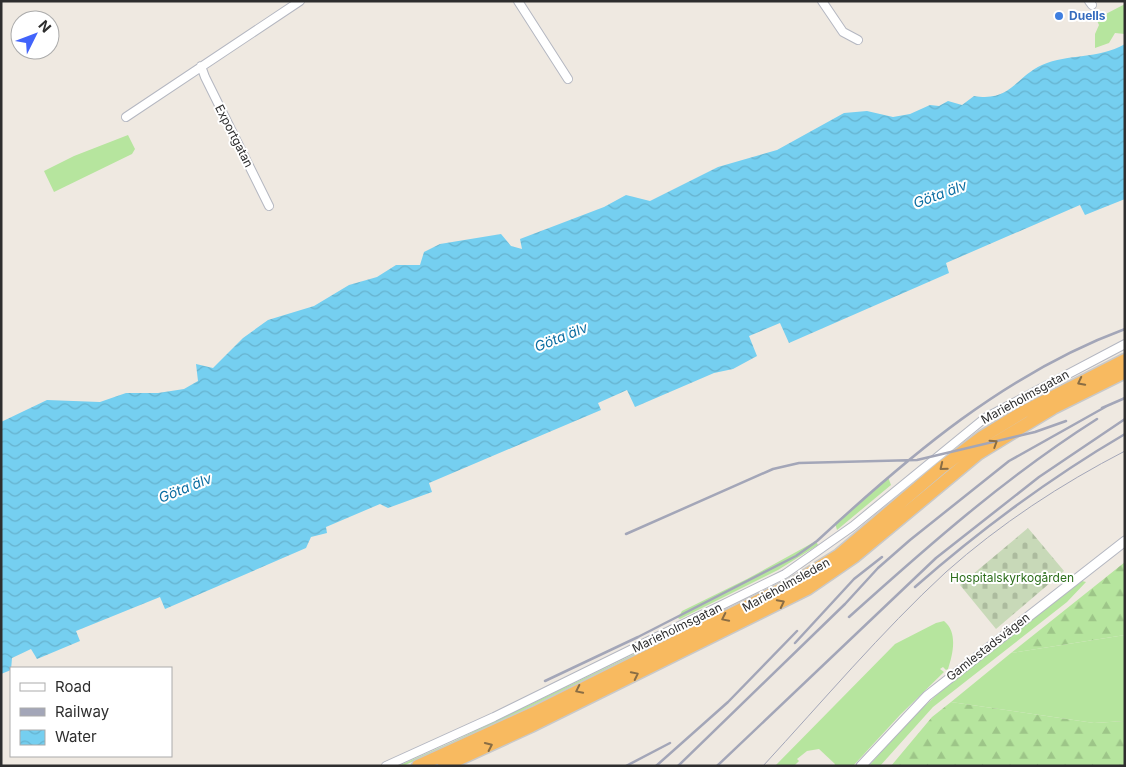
<svg xmlns="http://www.w3.org/2000/svg" width="1126" height="767" font-family="Inter,sans-serif">
  <style>
    .grass { fill: #b6e59e }
    .forest { fill: url(#forest-firs) }
    .cemetery { fill: url(#cemetery-stones) }
    .water { fill: url(#water-waves) }
    .lines { fill: none; stroke-linecap: round; stroke-linejoin: round }
    .minor-casing { stroke: #b4b7c1; stroke-width: 10 }
    .tertiary-casing { stroke: #b4b7c1; stroke-width: 11 }
    .trunk-casing { stroke: #c9c9c9; stroke-width: 15 }
    .minor { stroke: #fff; stroke-width: 8 }
    .tertiary { stroke: #fff; stroke-width: 9 }
    .trunk { stroke: #f8ba60; stroke-width: 12 }
    .tram { stroke: #a3a6b8; stroke-width: 1 }
    .rail { stroke: #a3a6b8; stroke-width: 2.5 }
    .oneway { stroke: #896d44 }
    .shop-dot { fill: #3f7fe0; stroke: #fff; stroke-width: 2 }
    .labels { text-anchor: middle; stroke-width: 4; stroke-linejoin: round; paint-order: stroke }
    .shop-label { font-size: 12px; font-weight: bold; fill: #366cbe; stroke: #fff; text-anchor: start }
    .street-label { font-size: 12px; fill: #2e2e2e; stroke: #fff }
    .park-label { font-size: 12px; fill: #2c6e1b; stroke: #fff }
    .water-label { font-size: 14px; font-style: italic; fill: #0d6fa3; stroke: #fff }
  </style>
  <defs>
    <pattern id="forest-firs" width="22" height="20" patternUnits="userSpaceOnUse" patternTransform="scale(1.25)"><rect width="22" height="20" fill="#b6e59e"/><path d="M5 1l3.5 6h-7zM16 11l3.5 6h-7z" fill="#9dc588"/></pattern>
    <pattern id="cemetery-stones" width="16" height="16" patternUnits="userSpaceOnUse" patternTransform="scale(1.25)"><rect width="16" height="16" fill="#c8d9b8"/><path d="M2 7V4a2 2 0 0 1 4 0v3zM10 15v-3a2 2 0 0 1 4 0v3z" fill="#acbb9e"/></pattern>
    <pattern id="water-waves" width="16" height="10" patternUnits="userSpaceOnUse" patternTransform="scale(1.25)"><rect width="16" height="10" fill="#75cff0"/><path d="M0 5q4-4 8 0t8 0" fill="none" stroke="#66b2ce"/></pattern>
  </defs>
  <rect width="100%" height="100%" fill="#efe9e1"/>
  <!-- grass -->
  <path class="grass" d="M1125,4V34L1115,33L1109,43L1095,48V34L1099,25L1092,10L1100,17Z
    M128,135L135,149L132,154L54,192L44,171L74,156Z
    M888,477L891,485L837,530L835,523Z
    M816,541L818,545L778,570L680,619L678,618L682,611L747,579Z
    M1082,581L1086,582L1067,602L933,707L880,766H869L907,722L951,682Z
    M944,621C958,632 953,654 948,669L946,670L943,667L940,669L944,672L900,715L853,766H834L835,764L819,749L807,751L797,759L799,761L794,766H775L895,644L936,623Z
    M688,628H691L504,720L403,766H398L452,742Z
    M1125,635V721L1094,723L951,702L1011,653Z"/>
  <!-- forest -->
  <path class="forest" d="M1125,562V635L1011,653Z
    M951,702L1094,723L1125,721V766H891L932,717Z"/>
  <!-- cemetery -->
  <path class="cemetery" d="M1028,528L1064,571L996,629L960,585Z"/>
  <!-- water -->
  <path class="water" d="M1125,44V199L1085,215L1080,205L946,263L949,273L789,343L780,323L749,336L757,356L733,369L714,373L635,407L627,390L598,403L601,410L429,483L432,492L388,508L380,504L326,527L327,533L311,537L306,548L165,609L160,597L76,631L80,641L37,659L31,649L12,658L11,670L1,674V422L47,400L100,402L126,393H158L184,389L198,381L196,364L213,368L243,338L268,320L314,306L349,285L377,277L396,265H420L424,252L440,244L501,234L511,246L522,249L520,239L604,207L626,195L650,201L718,167L777,150L844,113L867,111L893,117L910,114L930,105L939,106L948,101L962,105L974,96C1011,102 1014,78 1042,65C1069,53 1097,60 1125,44Z"/>
  <g class="lines">
    <!-- minor casing -->
    <g class="minor-casing">
      <path id="minor" d="M518,1L568,79
        M822,1L843,32L858,40
        M1089,1L1092,5
        M201,66L205,77L269,206
        M126,117L300,1
        M386,766L494,717L785,574L853,526L985,418L1125,344"/>
    </g>
    <!-- tertiary casing -->
    <g class="tertiary-casing">
      <path id="tertiary" d="M861,766L927,696L1125,541"/>
    </g>
    <!-- trunk casing -->
    <g class="trunk-casing">
      <path id="trunk" d="M418,766L534,713L794,583L839,555L941,468L982,437L1023,412L1125,360
        M444,766L531,726L807,589L855,556L979,453L1053,408L1125,372"/>
    </g>
    <!-- minor -->
    <use href="#minor" class="minor"/>
    <!-- tertiary -->
    <use href="#tertiary" class="tertiary"/>
    <!-- trunk -->
    <use href="#trunk" class="trunk"/>
    <!-- tram -->
    <path class="tram" d="M763,766C823,701 881,632 946,572C1000,524 1061,484 1125,451"/>
    <!-- rail -->
    <path class="rail" d="M1102,408L1125,398
      M626,534L773,469L799,463L917,460L1035,432L1066,421
      M915,587C980,530 1050,478 1125,434
      M849,617C928,546 1007,476 1097,419
      M795,643L854,579L882,557
      M545,681L638,637L796,556L817,541C909,456 1006,373 1125,329
      M626,766L670,743
      M656,766L728,702L797,631
      M678,766L845,604L878,568L910,540L1009,461L1107,406
      M717,766L936,558L1039,477L1125,419"/>
  </g>
  <!-- one-way arrows -->
  <defs><path id="oneway-chevron" d="M-2-3.5L2.5 0L-2 3.5" fill="none" stroke-width="1.6" stroke-linecap="round" stroke-linejoin="round" transform="scale(1.25)"/></defs>
  <g class="oneway">
    <use href="#oneway-chevron" transform="translate(1081 382) rotate(153)"/>
    <use href="#oneway-chevron" transform="translate(994 443) rotate(-33)"/>
    <use href="#oneway-chevron" transform="translate(943 467) rotate(141)"/>
    <use href="#oneway-chevron" transform="translate(781 603) rotate(-27)"/>
    <use href="#oneway-chevron" transform="translate(725 618) rotate(154)"/>
    <use href="#oneway-chevron" transform="translate(635 675) rotate(-26)"/>
    <use href="#oneway-chevron" transform="translate(579 690) rotate(154)"/>
    <use href="#oneway-chevron" transform="translate(489 746) rotate(-25)"/>
  </g>
  <!-- markers -->
  <circle class="shop-dot" cx="1059" cy="16" r="5"/>
  <g class="labels">
    <!-- shop labels -->
    <g class="shop-label">
      <text x="1069" y="20">Duells</text>
    </g>
    <!-- street labels -->
    <g class="street-label">
      <text transform="translate(234 136) rotate(63)" y="4">Exportgatan</text>
      <text transform="translate(1025 397) rotate(-29)" y="4">Marieholmsgatan</text>
      <text transform="translate(786 585) rotate(-29)" y="4">Marieholmsleden</text>
      <text transform="translate(677 628) rotate(-26)" y="4">Marieholmsgatan</text>
      <text transform="translate(988 647) rotate(-38)" y="4">Gamlestadsvägen</text>
    </g>
    <!-- park labels -->
    <g class="park-label">
      <text x="1012" y="582">Hospitalskyrkogården</text>
    </g>
    <!-- water labels -->
    <g class="water-label">
      <text transform="translate(940 194) rotate(-20)" y="5">Göta älv</text>
      <text transform="translate(561 337) rotate(-22)" y="5">Göta älv</text>
      <text transform="translate(185 488) rotate(-22)" y="5">Göta älv</text>
    </g>
  </g>
  <!-- border -->
  <rect width="1126" height="767" fill="none" stroke="#2e2e2e" stroke-width="5"/>
  <!-- legend -->
  <rect x="10" y="667" width="162" height="90" fill="#ffffff" stroke="#ababab"/>
  <rect x="20" y="683" width="25" height="8" fill="#ffffff" stroke="#ababab"/>
  <text x="55" y="692" font-size="15" fill="#2e2e2e">Road</text>
  <rect x="20" y="708" width="25" height="8" fill="#a3a6b8" stroke="#ababab"/>
  <text x="55" y="717" font-size="15" fill="#2e2e2e">Railway</text>
  <rect x="20" y="730" width="25" height="15" fill="url(#water-waves)" stroke="#ababab"/>
  <text x="55" y="742" font-size="15" fill="#2e2e2e">Water</text>
  <!-- north arrow -->
  <g transform="translate(35 35) rotate(48)"><circle r="24" fill="#ffffff" stroke="#ababab"/>
  <path d="M0-4L9 19L0 12L-9 19Z" fill="#4264fb"/>
  <text y="-8" font-size="14" font-weight="bold" text-anchor="middle" fill="#2e2e2e">N</text>
  </g>
</svg>
